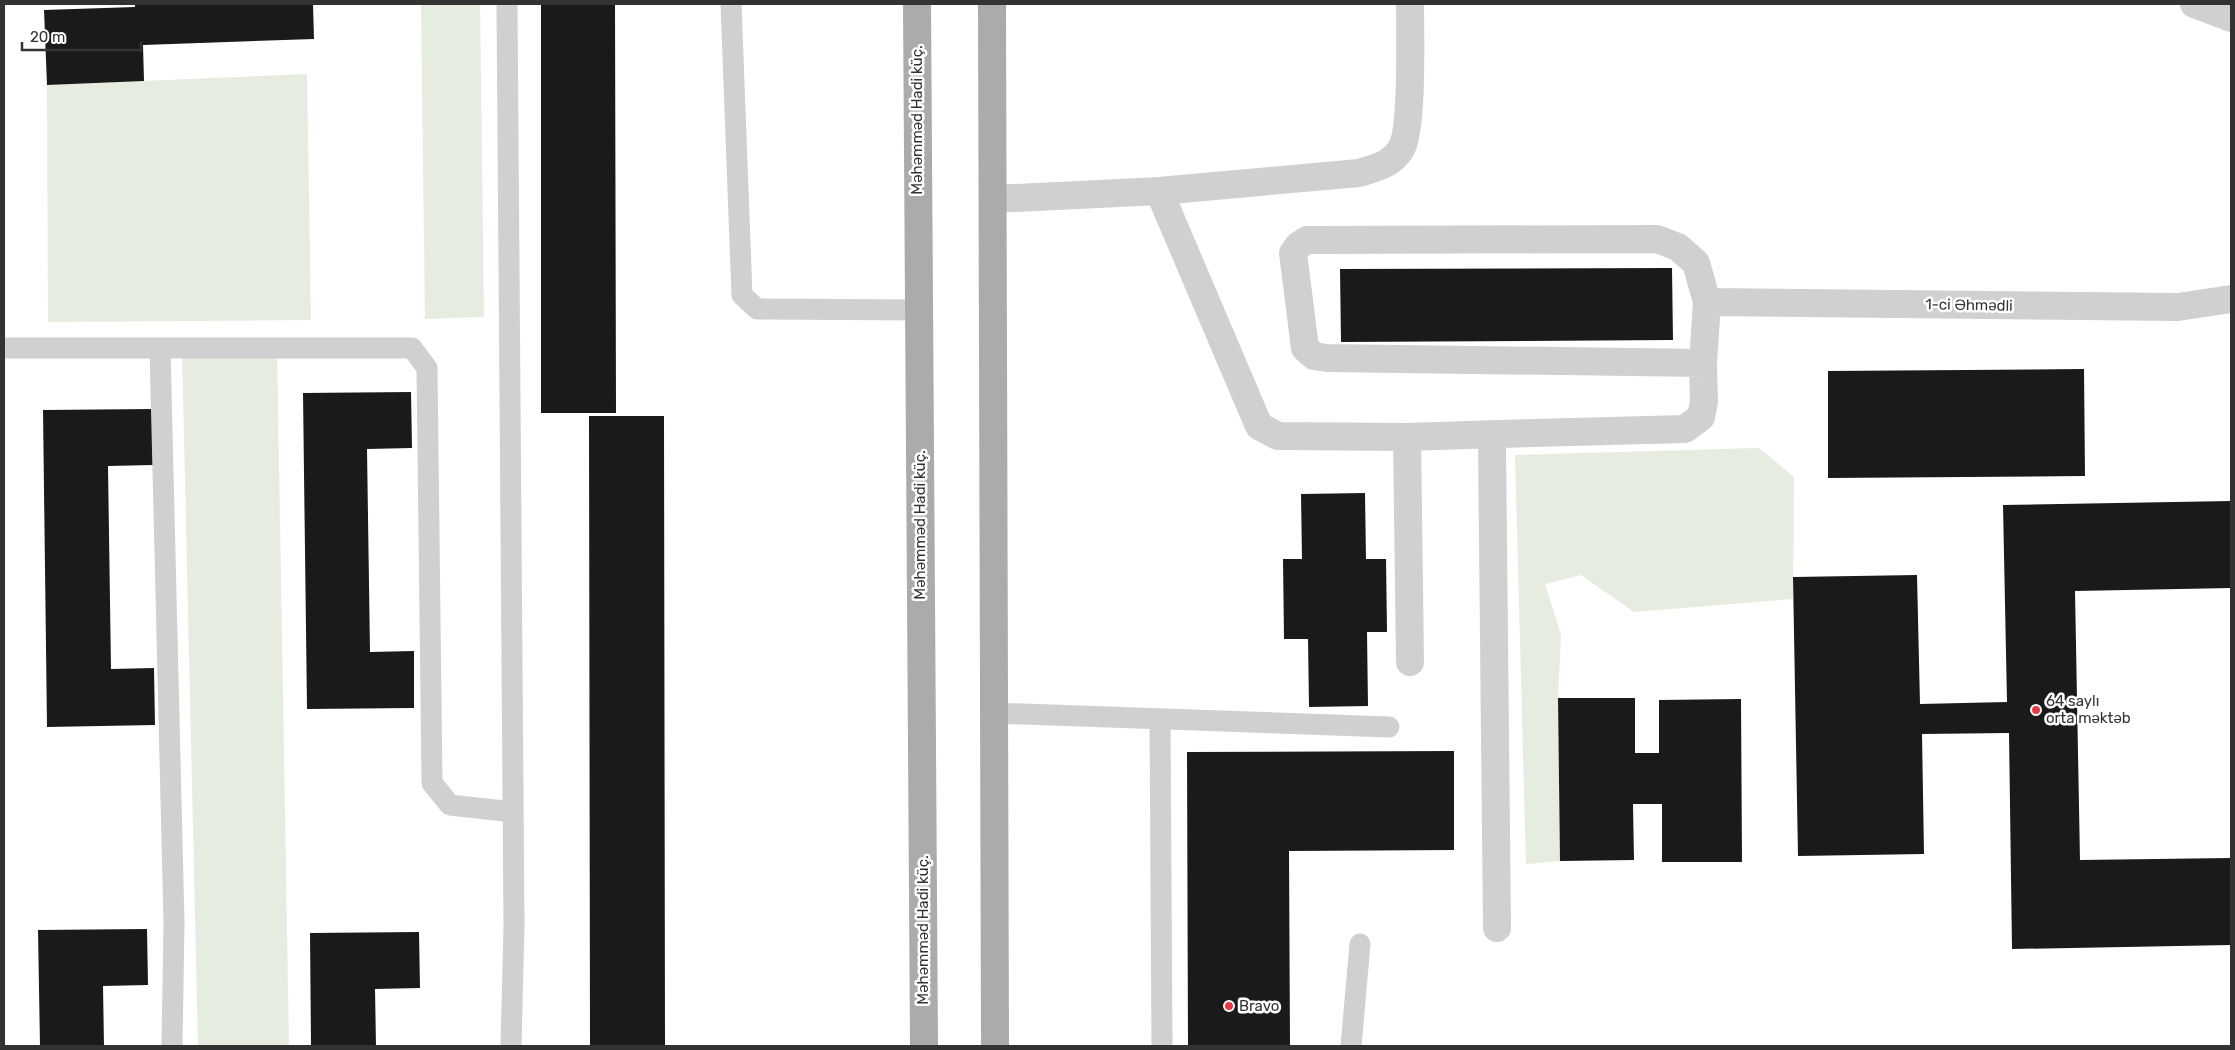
<svg xmlns="http://www.w3.org/2000/svg" width="2235" height="1050" font-family="Rubik,sans-serif">
  <style>
    .green { fill: #e6ecdf }
    .building { fill: #1a1a1a }
    .lines { fill: none; stroke-linecap: round; stroke-linejoin: round }
    .lane { stroke: #d0d0d0; stroke-width: 21 }
    .street { stroke: #d0d0d0; stroke-width: 28 }
    .primary { stroke: #ababab; stroke-width: 28 }
    .poi-dot { fill: #e63946; stroke: #fff; stroke-width: 2 }
    .labels { text-anchor: middle; stroke-width: 5; stroke-linejoin: round; paint-order: stroke }
    .street-label { font-size: 15px; fill: #333; stroke: #fff }
    .poi-label { font-size: 15px; fill: #333; stroke: #fff; text-anchor: start }
  </style>
  <rect width="100%" height="100%" fill="#fff"/>
  <!-- green -->
  <path class="green" d="M421,4H480L484,317L425,319Z
    M307,74L311,320L48,322L47,85Z
    M182,348H277L289,1046H198Z
    M1759,448L1794,477L1793,599L1634,612L1581,575L1545,584L1561,635L1558,698L1560,861L1526,864L1515,455Z"/>
  <!-- building -->
  <path class="building" d="M135,4H313L314,39L143,45L144,81L47,85L44,10L135,7Z
    M541,4H615L616,413H541Z
    M1672,268L1673,340L1341,342L1340,269Z
    M2084,369L2085,476L1828,478V371Z
    M411,392L412,448L367,449L370,652L414,651V708L307,709L303,393Z
    M152,409L153,465L108,466L111,669L154,668L155,725L47,727L43,410Z
    M589,416H664L665,1046H590Z
    M1365,493L1366,559H1386L1387,632H1367L1368,706L1309,707L1308,639H1284L1283,559H1302L1301,494Z
    M2231,501V588L2075,591L2080,860L2231,858V945L2012,949L2009,733L1922,734L1924,854L1798,856L1793,577L1917,575L1920,704L2007,702L2003,505Z
    M1558,698H1635V753H1659V700L1741,699L1742,862H1662V804H1633L1634,860L1560,861Z
    M1454,751V850L1289,851L1290,1046H1188L1187,752Z
    M147,929L148,985L103,986L104,1046H40L38,930Z
    M419,932L420,988L375,989L376,1046H311L310,933Z"/>
  <g class="lines">
    <!-- lane -->
    <path class="lane" d="M507,4L514,925L511,1046
      M731,4L742,295L757,309L919,310
      M4,348H412L427,368L432,783L450,805L513,812
      M160,348L174,923L172,1046
      M993,713L1389,727
      M1160,719L1162,1046
      M1351,1046L1360,944"/>
    <!-- street -->
    <path class="street" d="M2194,4L2231,18
      M1159,191L1259,426L1278,436L1407,437L1410,662
      M993,199L1159,191L1359,173C1375,168 1391,165 1401,149C1413,130 1410,31 1410,4
      M1707,302L2178,307L2231,299
      M1407,437L1498,434
      M1497,928L1492,443L1498,434L1685,429L1701,417L1704,402L1703,363L1707,302L1696,263L1678,247L1657,239L1307,240L1299,245L1293,253L1305,348L1314,356L1327,358L1703,363"/>
    <!-- primary -->
    <path class="primary" d="M917,4L924,1046
      M992,4L995,1046"/>
  </g>
  <!-- markers -->
  <g class="poi-dot">
    <circle cx="2036" cy="710" r="5"/>
    <circle cx="1229" cy="1006" r="5"/>
  </g>
  <g class="labels">
    <!-- street labels -->
    <g class="street-label">
      <text transform="translate(917 120) rotate(-90)" y="5">Məhəmməd Hadi küç.</text>
      <text transform="translate(1969 305) rotate(1)" y="5">1-ci Əhmədli</text>
      <text transform="translate(920 525) rotate(-90)" y="5">Məhəmməd Hadi küç.</text>
      <text transform="translate(923 930) rotate(-90)" y="5">Məhəmməd Hadi küç.</text>
    </g>
    <!-- poi labels -->
    <g class="poi-label">
      <text x="2046" y="706">64 saylı<tspan x="2046" dy="17">orta məktəb</tspan></text>
      <text x="1239" y="1011">Bravo</text>
    </g>
  </g>
  <!-- border -->
  <rect width="2235" height="1050" fill="none" stroke="#333333" stroke-width="10"/>
  <!-- scale -->
  <path d="M22 42v8h119v-8" fill="none" stroke="#333333" stroke-width="2.5"/>
  <text x="30" y="42" font-size="15" fill="#333333" stroke="#ffffff" stroke-width="4" paint-order="stroke">20 m</text>
</svg>
